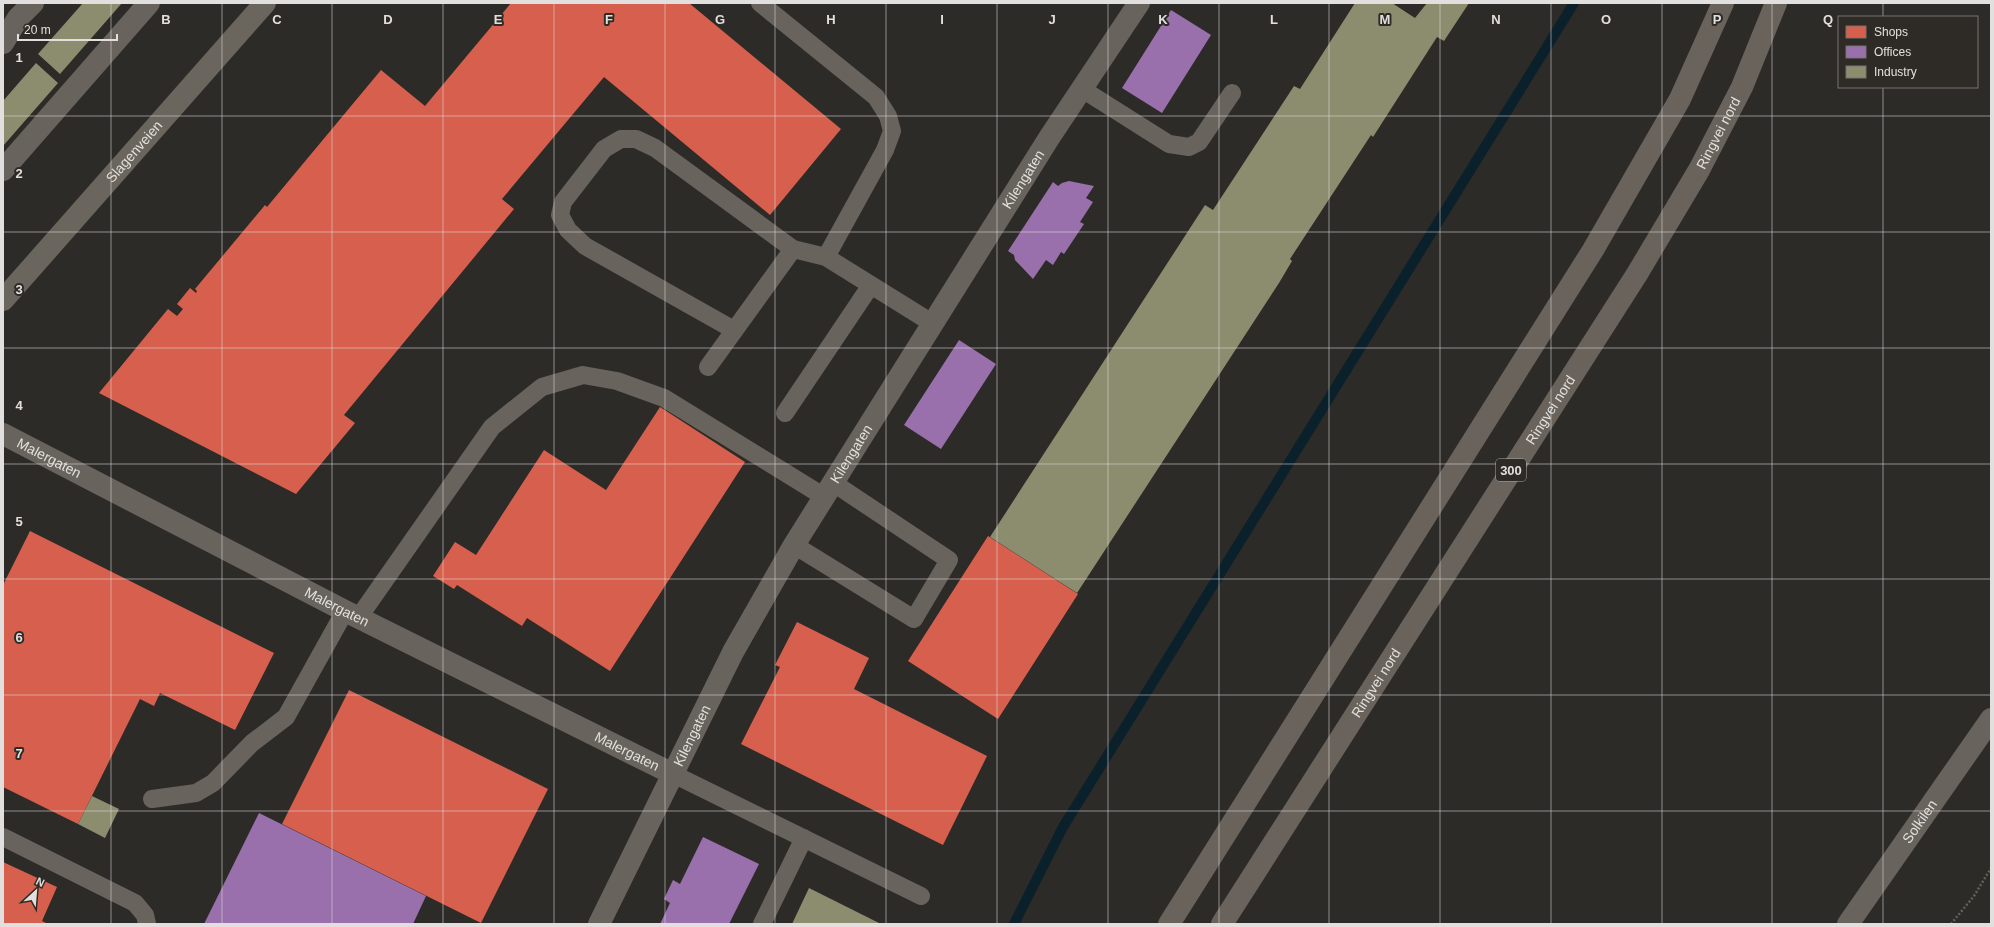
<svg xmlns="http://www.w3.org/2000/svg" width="1994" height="927" font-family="Arial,sans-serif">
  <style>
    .shops { fill: #d6604d }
    .offices { fill: #9970ab }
    .industry { fill: #8c8c6e }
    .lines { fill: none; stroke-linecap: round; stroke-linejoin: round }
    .stream { stroke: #0a202b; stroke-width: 10 }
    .path { stroke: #64615b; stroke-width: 2.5; stroke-dasharray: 2 2; stroke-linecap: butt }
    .service { stroke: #68635c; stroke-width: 18 }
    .minor { stroke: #68635c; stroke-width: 22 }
    .secondary { stroke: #6b665d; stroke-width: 22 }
    .primary { stroke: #69635b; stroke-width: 22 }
    .grid { fill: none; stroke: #e2e0de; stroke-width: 1; stroke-opacity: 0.55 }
    .labels { text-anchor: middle; stroke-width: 4; stroke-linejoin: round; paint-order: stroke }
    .shield { fill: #2e2b27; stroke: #acaaa7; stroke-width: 1 }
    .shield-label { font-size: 13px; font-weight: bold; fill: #e2e0de }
    .street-label { font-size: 14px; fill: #e2e0de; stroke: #2e2b27 }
    .grid-label { font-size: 13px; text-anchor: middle; font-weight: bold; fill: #e2e0de; stroke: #2e2b27; stroke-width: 4; stroke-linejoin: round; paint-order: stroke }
  </style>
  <rect width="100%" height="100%" fill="#2d2b28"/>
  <!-- shops -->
  <path class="shops" d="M511,3H689L841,129L770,215L604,77L502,199L514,209L344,415L355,423L296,494L99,393L168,309L177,316L183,309L177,304L190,288L196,293L197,291L195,289L265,205L267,207L381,70L425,106Z
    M660,407L745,462L610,671L527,618L522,626L457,585L454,589L433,576L455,542L476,555L544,450L606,490Z
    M30,531L274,653L235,730L160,693L154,706L140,699L78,824L3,787V585Z
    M988,536L1078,594L998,719L908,661Z
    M797,622L869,658L854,689L987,756L943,845L741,744L780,667L775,665Z
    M349,690L548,789L481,923L282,824Z
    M3,862L57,887L42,921L48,924H3Z"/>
  <!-- offices -->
  <path class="offices" d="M1171,10L1211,35L1162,113L1122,88Z
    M1069,181L1094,186L1086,198L1093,202L1080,222L1084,224L1064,254L1061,252L1053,265L1046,260L1033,279L1015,260L1014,255L1008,251L1053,182L1058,186L1062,183Z
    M959,340L996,364L941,449L904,425Z
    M259,813L426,896L413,924H204Z
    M703,837L759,864L729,924H660L670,903L664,899L673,880L680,884Z"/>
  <!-- industry -->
  <path class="industry" d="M83,3H122L60,74L38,54Z
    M1355,3H1392L1415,18L1427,3H1469L1444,41L1437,37L1373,137L1371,135L1290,259L1292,261L1279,283L1077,593L990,537L1205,205L1213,210L1294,86L1300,89Z
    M36,63L58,83L3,146V101Z
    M92,796L119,809L105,838L78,824Z
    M809,888L881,924H792Z"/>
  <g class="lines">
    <!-- stream -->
    <path class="stream" d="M1014,924L1063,827L1574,3"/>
    <!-- path -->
    <path class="path" d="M1951,924L1974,896L1991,868"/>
    <!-- service -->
    <path class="service" d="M760,3L876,97L888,116L892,131L885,150L826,257
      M1082,89L1169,144L1189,147L1199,142L1232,93
      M734,330L585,246L568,230L560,215L563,202L604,149L621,139H636L655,148L793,249L826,257L932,323
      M708,367L793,249
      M785,413L871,285
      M794,545L914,619L949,560L832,482
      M359,617L492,427L542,387L583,375L617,381L664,398L823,496
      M673,774L921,896
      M152,799L196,793L213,783L252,743L286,717L345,611
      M3,837L135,903L145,915L147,924
      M762,924L804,838"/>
    <!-- minor -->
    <g class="minor">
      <path d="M3,43L18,18L33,3"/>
      <path d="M3,170L149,3"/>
      <path id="s1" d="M3,434L345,611L673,774"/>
      <path id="s2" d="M599,924L733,652L794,545L1049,138L1139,3"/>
      <path id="s3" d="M1848,924L1991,719"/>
    </g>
    <!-- secondary -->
    <path class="secondary" id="s4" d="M3,300L265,3"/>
    <!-- primary -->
    <g class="primary">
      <path d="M1169,924L1593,250L1680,99L1723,3"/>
      <path id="s5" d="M1222,924L1637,274L1699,170L1742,87L1776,3"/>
    </g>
  </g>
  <!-- grid -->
  <path class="grid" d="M111,3V924M222,3V924M332,3V924M443,3V924M554,3V924M665,3V924M775,3V924M886,3V924M997,3V924M1108,3V924M1219,3V924M1329,3V924M1440,3V924M1551,3V924M1662,3V924M1772,3V924M1883,3V17M1883,87V924M3,116H1991M3,232H1991M3,348H1991M3,464H1991M3,579H1991M3,695H1991M3,811H1991"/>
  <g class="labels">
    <!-- shield labels -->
    <rect class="shield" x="1496" y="459" width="30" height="22" rx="3"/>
    <g class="shield-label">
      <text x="1511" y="475">300</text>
    </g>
    <!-- street labels -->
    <g class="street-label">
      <text dy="5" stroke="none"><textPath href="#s5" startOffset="934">Ringvei nord</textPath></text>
      <text dy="5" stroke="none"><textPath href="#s4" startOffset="198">Slagenveien</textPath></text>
      <text dy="5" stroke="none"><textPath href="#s2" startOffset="858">Kilengaten</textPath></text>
      <text dy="5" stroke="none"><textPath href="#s5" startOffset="610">Ringvei nord</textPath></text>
      <text dy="5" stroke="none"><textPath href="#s2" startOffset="534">Kilengaten</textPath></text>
      <text dy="5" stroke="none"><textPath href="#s1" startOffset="52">Malergaten</textPath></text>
      <text dy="5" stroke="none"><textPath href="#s1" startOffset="376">Malergaten</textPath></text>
      <text dy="5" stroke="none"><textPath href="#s5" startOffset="286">Ringvei nord</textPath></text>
      <text dy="5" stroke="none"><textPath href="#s2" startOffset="210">Kilengaten</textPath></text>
      <text dy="5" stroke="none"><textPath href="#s1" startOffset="700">Malergaten</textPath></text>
      <text dy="5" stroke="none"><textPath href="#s3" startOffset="125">Solkilen</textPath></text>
    </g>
  </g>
  <g class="grid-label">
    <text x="166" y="24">B</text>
    <text x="277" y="24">C</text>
    <text x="388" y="24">D</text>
    <text x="498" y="24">E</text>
    <text x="609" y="24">F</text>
    <text x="720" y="24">G</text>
    <text x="831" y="24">H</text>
    <text x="942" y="24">I</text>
    <text x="1052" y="24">J</text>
    <text x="1163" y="24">K</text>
    <text x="1274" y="24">L</text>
    <text x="1385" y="24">M</text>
    <text x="1496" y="24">N</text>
    <text x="1606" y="24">O</text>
    <text x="1717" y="24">P</text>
    <text x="1828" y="24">Q</text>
    <text x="19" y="62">1</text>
    <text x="19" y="178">2</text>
    <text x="19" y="294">3</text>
    <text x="19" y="410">4</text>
    <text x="19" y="526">5</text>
    <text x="19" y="642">6</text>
    <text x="19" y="758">7</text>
  </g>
  <!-- border -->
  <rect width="1994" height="927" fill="none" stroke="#e2e0de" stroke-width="8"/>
  <!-- legend -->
  <rect x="1838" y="16" width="140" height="72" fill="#2e2b27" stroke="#767370"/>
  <rect x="1846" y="26" width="20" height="12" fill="#d6604d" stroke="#767370"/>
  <text x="1874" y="36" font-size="12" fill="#e2e0de">Shops</text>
  <rect x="1846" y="46" width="20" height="12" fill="#9970ab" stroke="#767370"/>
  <text x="1874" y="56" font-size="12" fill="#e2e0de">Offices</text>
  <rect x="1846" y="66" width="20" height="12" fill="#8c8c6e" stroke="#767370"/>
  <text x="1874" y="76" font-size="12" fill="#e2e0de">Industry</text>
  <!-- north arrow -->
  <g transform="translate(36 891) rotate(26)" stroke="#2e2b27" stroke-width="3" paint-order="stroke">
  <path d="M0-3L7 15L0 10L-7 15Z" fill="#e2e0de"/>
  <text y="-6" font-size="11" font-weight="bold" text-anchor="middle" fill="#e2e0de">N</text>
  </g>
  <!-- scale -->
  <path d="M18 34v6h99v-6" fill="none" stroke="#e2e0de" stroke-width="2"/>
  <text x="24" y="34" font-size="12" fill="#e2e0de" stroke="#2e2b27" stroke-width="3" paint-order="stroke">20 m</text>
</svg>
